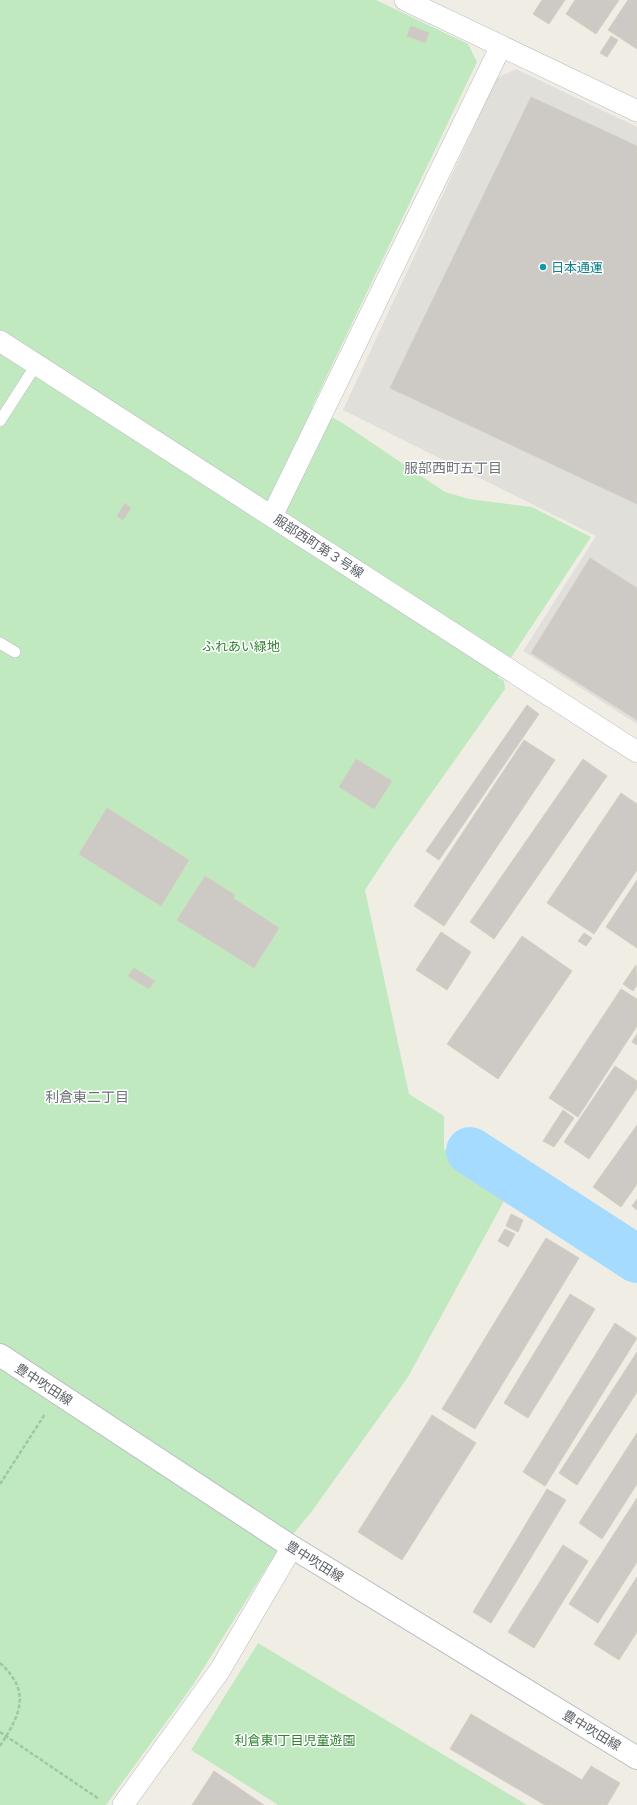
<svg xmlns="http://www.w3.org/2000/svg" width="637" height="1805" font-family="'DM Sans','Noto Sans JP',sans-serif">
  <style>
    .industrial { fill: #e0dfd9 }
    .green { fill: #c1e9c0 }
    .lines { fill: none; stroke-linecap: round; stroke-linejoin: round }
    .river { stroke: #a5dbff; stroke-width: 48 }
    .building { fill: #cdc9c4; stroke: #d5cec2 }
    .service-casing { stroke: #b7bbbf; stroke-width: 12 }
    .minor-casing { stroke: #b7bbbf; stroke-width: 22 }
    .secondary-casing { stroke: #b8bcc1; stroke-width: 24 }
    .path { stroke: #98caa5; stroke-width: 2.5; stroke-dasharray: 4 2; stroke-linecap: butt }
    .service { stroke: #fff; stroke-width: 11 }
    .minor { stroke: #fff; stroke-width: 21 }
    .secondary { stroke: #fff; stroke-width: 22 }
    .culture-dot { fill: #0f9aa8; stroke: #fff; stroke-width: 1.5 }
    .labels { text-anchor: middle; stroke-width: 3; stroke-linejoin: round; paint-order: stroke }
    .culture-label { font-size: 13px; fill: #0d838f; stroke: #fff; text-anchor: start }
    .street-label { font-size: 13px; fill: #5c6166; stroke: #fff }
    .park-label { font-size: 13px; fill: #2f8230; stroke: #fff }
    .neighbourhood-label { font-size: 14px; fill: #6d7378; stroke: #fff }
  </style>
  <rect width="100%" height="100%" fill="#f0ede5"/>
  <!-- industrial -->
  <path class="industrial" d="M516,69L637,127V724L523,651L596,536L343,410L497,78Z"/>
  <!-- green -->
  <path class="green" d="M0,0H376L468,44L477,62L312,407L341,422L445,492L469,499L532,507L591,537L498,677L504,681L505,689L392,849L365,890L409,1094L444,1116V1149L510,1190L408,1377L312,1511L269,1564L193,1685L106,1805H0Z
    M258,1643L527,1805H278L191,1750Z"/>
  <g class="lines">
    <!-- river -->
    <path class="river" d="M470,1151L637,1259"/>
  </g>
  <!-- building -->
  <path class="building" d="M542,0H565L549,24L533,14Z
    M575,0H619L596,34L566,14Z
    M628,0H637V49L608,30Z
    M411,26L429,33L425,43L407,36Z
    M611,36L618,40L607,57L600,53Z
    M531,97L637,146V504L390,388Z
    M125,503L131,508L123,520L117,516Z
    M590,558L637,588V720L531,653Z
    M527,705L539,714L439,860L426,851Z
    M524,740L555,760L444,926L414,906Z
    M356,759L392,781L374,809L339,787Z
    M583,759L607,776L494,939L470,922Z
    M621,793L637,804V870L594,934L547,903Z
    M107,808L189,860L161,906L79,854Z
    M205,876L235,895L233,898L279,928L254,968L177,920Z
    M637,880V948L606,927Z
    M441,932L471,952L447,990L416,970Z
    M584,933L592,938L586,946L578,941Z
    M522,936L572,971L498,1079L447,1044Z
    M636,965L637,985L633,991L623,984Z
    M134,968L155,981L149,989L128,976Z
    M621,989L637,999V1026L578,1117L549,1098Z
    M637,1034V1045L632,1042Z
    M615,1066L637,1081V1088L589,1159L564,1142Z
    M563,1110L574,1118L554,1147L543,1141Z
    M637,1125V1184L621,1207L593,1187Z
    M637,1199V1210L632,1206Z
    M511,1214L523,1220L518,1232L506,1226Z
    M505,1229L515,1234L508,1247L498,1241Z
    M546,1238L579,1258L475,1429L442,1409Z
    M570,1294L595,1309L528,1418L504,1403Z
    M615,1323L637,1338L545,1486L523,1472Z
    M637,1352V1392L577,1485L559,1473Z
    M432,1415L476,1443L402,1560L358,1532Z
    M637,1433V1484L602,1539L579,1523Z
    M547,1489L566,1500L491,1623L473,1612Z
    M637,1498V1562L598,1623L569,1604Z
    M563,1545L588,1561L534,1648L508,1632Z
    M637,1577V1632L619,1660L594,1644Z
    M471,1714L582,1780L591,1766L620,1783L607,1805H545L450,1749Z
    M214,1771L264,1805H192Z"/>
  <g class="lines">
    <!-- service casing -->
    <g class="service-casing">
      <path id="service" d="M0,421L36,365
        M0,643L15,652"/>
    </g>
    <!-- minor casing -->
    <g class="minor-casing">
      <path id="minor" d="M405,0L637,111
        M0,341L637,752
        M272,516L501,46
        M123,1805L220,1670L292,1547"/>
    </g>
    <!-- secondary casing -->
    <g class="secondary-casing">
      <path id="secondary" d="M0,1355L292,1547L637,1758"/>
    </g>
    <!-- path -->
    <path class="path" d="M0,1484L45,1414
      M0,1663C32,1692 20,1715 0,1746
      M0,1732L99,1799"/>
    <!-- service -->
    <use href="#service" class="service"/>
    <!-- minor -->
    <use href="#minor" class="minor"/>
    <!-- secondary -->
    <use href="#secondary" class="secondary"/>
  </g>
  <!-- markers -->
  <circle class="culture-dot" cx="543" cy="267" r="4"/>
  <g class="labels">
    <!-- culture labels -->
    <g class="culture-label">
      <text x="551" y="272">日本通運</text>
    </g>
    <!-- street labels -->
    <g class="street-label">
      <text transform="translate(319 546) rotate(33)" y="5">服部西町第３号線</text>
      <text transform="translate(44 1384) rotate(33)" y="5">豊中吹田線</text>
      <text transform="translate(315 1561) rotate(32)" y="5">豊中吹田線</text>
      <text transform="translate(592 1730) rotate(31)" y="5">豊中吹田線</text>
    </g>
    <!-- park labels -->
    <g class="park-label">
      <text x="241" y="651">ふれあい緑地</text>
      <text x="295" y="1745">利倉東1丁目児童遊園</text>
    </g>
    <!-- neighbourhood labels -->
    <g class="neighbourhood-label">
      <text x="453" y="473">服部西町五丁目</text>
      <text x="87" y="1102">利倉東二丁目</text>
    </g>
  </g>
</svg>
